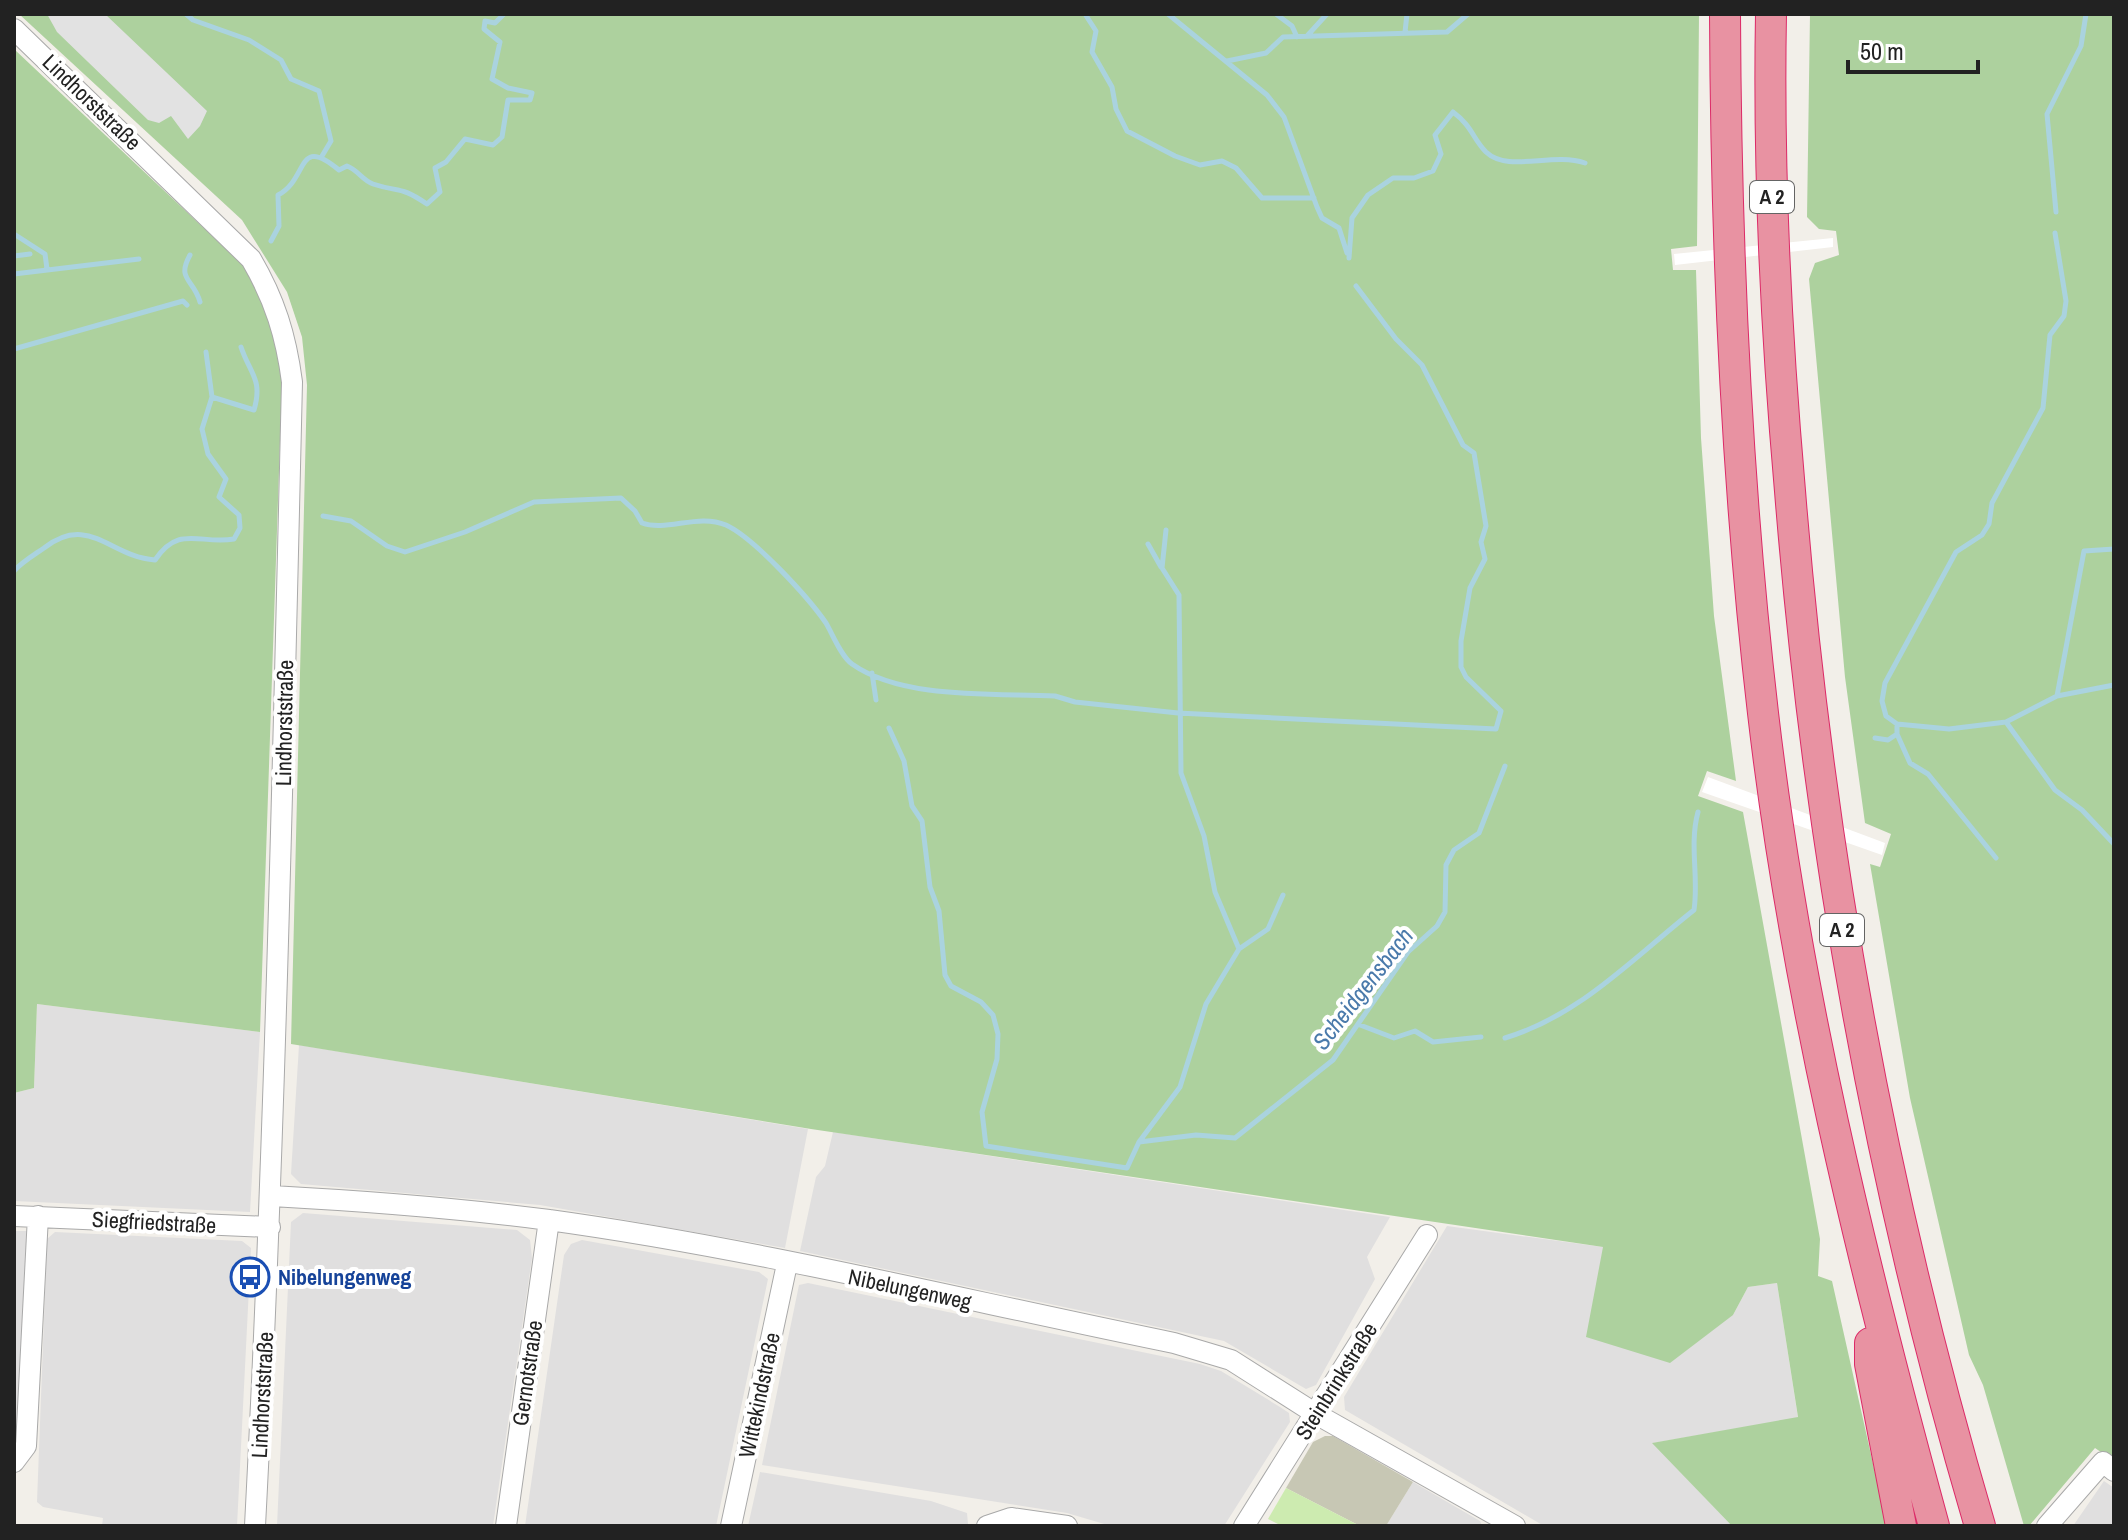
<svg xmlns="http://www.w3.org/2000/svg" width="2128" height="1540" font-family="'Archivo Narrow',sans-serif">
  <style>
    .residential { fill: #e0dfdf }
    .construction { fill: #c7c7b4 }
    .grass { fill: #cdebb0 }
    .forest { fill: #add19e }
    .parking { fill: #e2e2e2 }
    .pier { fill: #fff }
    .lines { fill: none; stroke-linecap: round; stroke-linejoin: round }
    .stream { stroke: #aad3df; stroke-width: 5 }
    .minor-casing { stroke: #a9a9a9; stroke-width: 22 }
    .highway-casing { stroke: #dc2a67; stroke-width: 32 }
    .minor { stroke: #fff; stroke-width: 20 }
    .highway { stroke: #e892a2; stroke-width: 30 }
    .labels { text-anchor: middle; stroke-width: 8; stroke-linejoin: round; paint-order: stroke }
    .shield { fill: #fff; stroke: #646464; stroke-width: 2 }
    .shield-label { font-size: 20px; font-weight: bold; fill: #222 }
    .street-label { font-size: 22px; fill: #222; stroke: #fff }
    .transit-label { font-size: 22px; font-weight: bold; fill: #164399; stroke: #fff; text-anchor: start }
    .water-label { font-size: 24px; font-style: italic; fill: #4a7aab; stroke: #fff }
  </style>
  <rect width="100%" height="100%" fill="#f2efe9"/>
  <!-- residential -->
  <path class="residential" d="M37,1004L260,1032L250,1212L14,1201V1093L34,1088Z
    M299,1045L808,1129L785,1248L540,1205L301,1184L291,1174Z
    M833,1132L1390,1217L1367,1257L1375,1279L1316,1385L1306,1389L1224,1341L800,1251L816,1177L825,1166Z
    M303,1213L517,1230L530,1240L532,1258L493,1526H277L291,1222Z
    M1447,1226L1603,1247L1733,1315L1748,1287L1777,1283L1798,1418L1653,1443L1732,1526H1544L1345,1410L1344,1397Z
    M14,1231H27L18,1429L14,1436Z
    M55,1232L242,1241L251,1248L237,1526H102L103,1518L43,1507L37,1502L47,1239Z
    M582,1240L759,1272L768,1279L716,1526H525L564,1255L571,1244Z
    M808,1283L1200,1364L1221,1371L1280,1407L1289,1413L1290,1422L1224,1526H1111L1067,1513L762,1465L799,1285Z
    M760,1472L931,1501L967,1513L968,1524L748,1526Z
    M2104,1481L2114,1488V1526H2073Z
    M1413,1482L1480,1521L1482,1526H1386Z"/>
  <!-- construction -->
  <path class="construction" d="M1325,1436H1333L1413,1482L1386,1526H1360L1286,1488L1313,1442Z"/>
  <!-- grass -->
  <path class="grass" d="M1286,1488L1360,1526H1282L1268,1519Z"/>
  <!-- forest -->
  <path class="forest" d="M19,14H1699L1697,246L1671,249L1673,270H1696L1701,438L1714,616L1736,781L1707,771L1698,796L1743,812L1820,1239L1818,1276L1832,1281L1887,1526H1732L1652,1443L1798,1417L1777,1283L1748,1287L1733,1315L1670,1363L1586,1337L1603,1247L811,1129L291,1044L307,385L302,337L287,292L242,220Z
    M1810,14H2114V1461L2095,1448L2029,1526H2024L1983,1385L1969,1355L1910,1098L1870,864L1880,867L1891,834L1865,823L1845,677L1809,279L1815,263L1839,255L1836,231L1819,229L1807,217Z
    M14,49L244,266C270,307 278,334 282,382L260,1032L37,1004L34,1088L14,1093Z"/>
  <!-- parking -->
  <path class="parking" d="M47,14H105L207,111L200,126L188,139L171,116L159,123L148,120L57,32Z"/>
  <!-- pier -->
  <path class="pier" d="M1833,238V247L1675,265L1674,254Z
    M1708,777L1885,843L1882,855L1702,792Z"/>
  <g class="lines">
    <!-- stream -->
    <path class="stream" d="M186,14L193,20L249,40L281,60L291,79L319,91L331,141L322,156
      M1085,14L1096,31L1092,52L1112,87L1116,109L1127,131L1175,156L1200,165L1222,161L1236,168L1262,198H1314
      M1168,14L1267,95L1284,117L1317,207L1322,218L1339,228L1347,253
      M1276,14L1292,26L1297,37
      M1405,32L1407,14
      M1307,36L1327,14
      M1227,61L1266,53L1283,37L1447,32L1468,14
      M2056,212L2047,114L2081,46L2086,14
      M14,234L45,254L47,269
      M271,241L279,226L278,195C309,179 296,134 339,170L347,166C358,170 362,180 373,184C400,193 399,185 427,204L440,192L435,168L446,162L465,139L493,145L502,137L508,100H530L532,93L508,88L492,79L500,42L484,29L485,21L495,23L504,14
      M190,255C176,280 194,279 200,302
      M14,256L30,254
      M1349,258L1352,218L1368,195L1393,178H1414L1433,171L1441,154L1435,135L1453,112C1472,126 1473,139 1486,152C1508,173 1552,152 1585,163
      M14,274L139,259
      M14,349L183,301L187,305
      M212,397L254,410C263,379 250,374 241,347
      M323,516L351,521L387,546L405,552L465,532L534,502L621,498L635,511L642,523C667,532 698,513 726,525C754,538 808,597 826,623C833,635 841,656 852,664C903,700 995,693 1055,696L1075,702L1178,713L1496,729L1501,711L1466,677L1461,667V641L1470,588L1485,559L1481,542L1486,526L1474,453L1463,445L1422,365L1396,339L1356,286
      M1148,544L1161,567
      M14,571C22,562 34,555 44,548C89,513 110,557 155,560C179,524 200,545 234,539L240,528L239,515L219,497L226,479L208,454L202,429L212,397L206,352
      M872,673L876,700
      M2057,696L2114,685
      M2006,722L2055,790L2082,810L2114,844
      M1897,724L1949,729L2006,722L2057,696L2084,551L2114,549
      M889,728L904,761L912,806L922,821L930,887L939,911L945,975L951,986L981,1002L993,1015L998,1034L997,1059L982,1112L986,1146L1127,1168L1139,1142L1196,1135L1235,1138L1333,1060L1408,952L1437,926L1445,912L1446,865L1454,850L1479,833L1505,766
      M1897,734L1910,763L1928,774L1996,858
      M1875,738L1888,740L1897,734V724L1886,716L1882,701L1885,683L1956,552L1982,535L1989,524L1992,503L2043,408L2050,335L2064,316L2066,301L2055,233
      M1239,949L1268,929L1283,895
      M1360,1025L1394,1038L1415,1031L1433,1042L1481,1037
      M1505,1038C1581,1015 1633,958 1694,910C1699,877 1689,845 1698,812
      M1139,1142L1180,1087L1206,1004L1239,949L1215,892L1204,836L1181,773L1179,595L1162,568L1166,530"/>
    <!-- minor casing -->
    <g class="minor-casing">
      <path id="minor" d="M14,29L251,259C275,300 286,336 292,382C283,764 275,1145 255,1526
        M272,1196C364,1201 457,1208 549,1220C759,1249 967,1301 1174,1343L1231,1360L1316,1414L1515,1526
        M14,1216L270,1227
        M14,1462L26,1446L38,1216
        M506,1526L549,1220
        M731,1526L787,1264
        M987,1526L1011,1518L1067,1526
        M1244,1526L1427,1235
        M2047,1526L2103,1462L2114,1471"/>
    </g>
    <!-- highway casing -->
    <g class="highway-casing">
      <path id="highway" d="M1725,14C1726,247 1736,481 1763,713C1795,989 1861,1259 1934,1526
        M1771,14C1768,173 1776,332 1790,491C1818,842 1880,1188 1980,1526
        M1870,1343V1364L1901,1526"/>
    </g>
    <!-- minor -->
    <use href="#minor" class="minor"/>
    <!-- highway -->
    <use href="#highway" class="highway"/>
  </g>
  <!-- icons -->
  <defs>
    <g id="bus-ring" transform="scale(2)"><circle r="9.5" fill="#fff" stroke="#1a4fb4" stroke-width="1.5"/><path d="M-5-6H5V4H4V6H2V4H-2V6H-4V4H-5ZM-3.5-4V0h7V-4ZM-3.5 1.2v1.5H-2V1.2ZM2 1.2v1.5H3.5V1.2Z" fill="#1a4fb4"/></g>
  </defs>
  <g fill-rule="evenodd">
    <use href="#bus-ring" x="250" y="1277"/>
  </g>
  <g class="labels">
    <!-- shield labels -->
    <g class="shield">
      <rect x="1750" y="181" width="44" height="32" rx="6"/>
      <rect x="1820" y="914" width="44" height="32" rx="6"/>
    </g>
    <g class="shield-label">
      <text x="1772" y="204">A 2</text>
      <text x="1842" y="937">A 2</text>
    </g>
    <!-- street labels -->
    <g class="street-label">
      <text transform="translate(92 102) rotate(44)" y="8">Lindhorststraße</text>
      <text transform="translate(284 723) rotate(-89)" y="8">Lindhorststraße</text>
      <text transform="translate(154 1222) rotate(3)" y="8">Siegfriedstraße</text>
      <text transform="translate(910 1289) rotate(12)" y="8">Nibelungenweg</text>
      <text transform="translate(527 1373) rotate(-82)" y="8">Gernotstraße</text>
      <text transform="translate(1336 1381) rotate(-58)" y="8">Steinbrinkstraße</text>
      <text transform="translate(262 1395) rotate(-87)" y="8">Lindhorststraße</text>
      <text transform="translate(759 1395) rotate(-78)" y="8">Wittekindstraße</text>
    </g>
    <!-- transit labels -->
    <g class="transit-label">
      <text x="278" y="1285">Nibelungenweg</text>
    </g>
    <!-- water labels -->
    <g class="water-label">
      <text transform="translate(1363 989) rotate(-52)" y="8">Scheidgensbach</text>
    </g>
  </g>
  <!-- border -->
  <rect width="2128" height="1540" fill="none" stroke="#222222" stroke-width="32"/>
  <!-- scale -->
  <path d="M1848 60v12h130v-12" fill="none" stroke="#222222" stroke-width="4"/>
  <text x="1860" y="60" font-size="24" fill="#222222" stroke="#ffffff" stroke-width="6" paint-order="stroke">50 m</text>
</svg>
